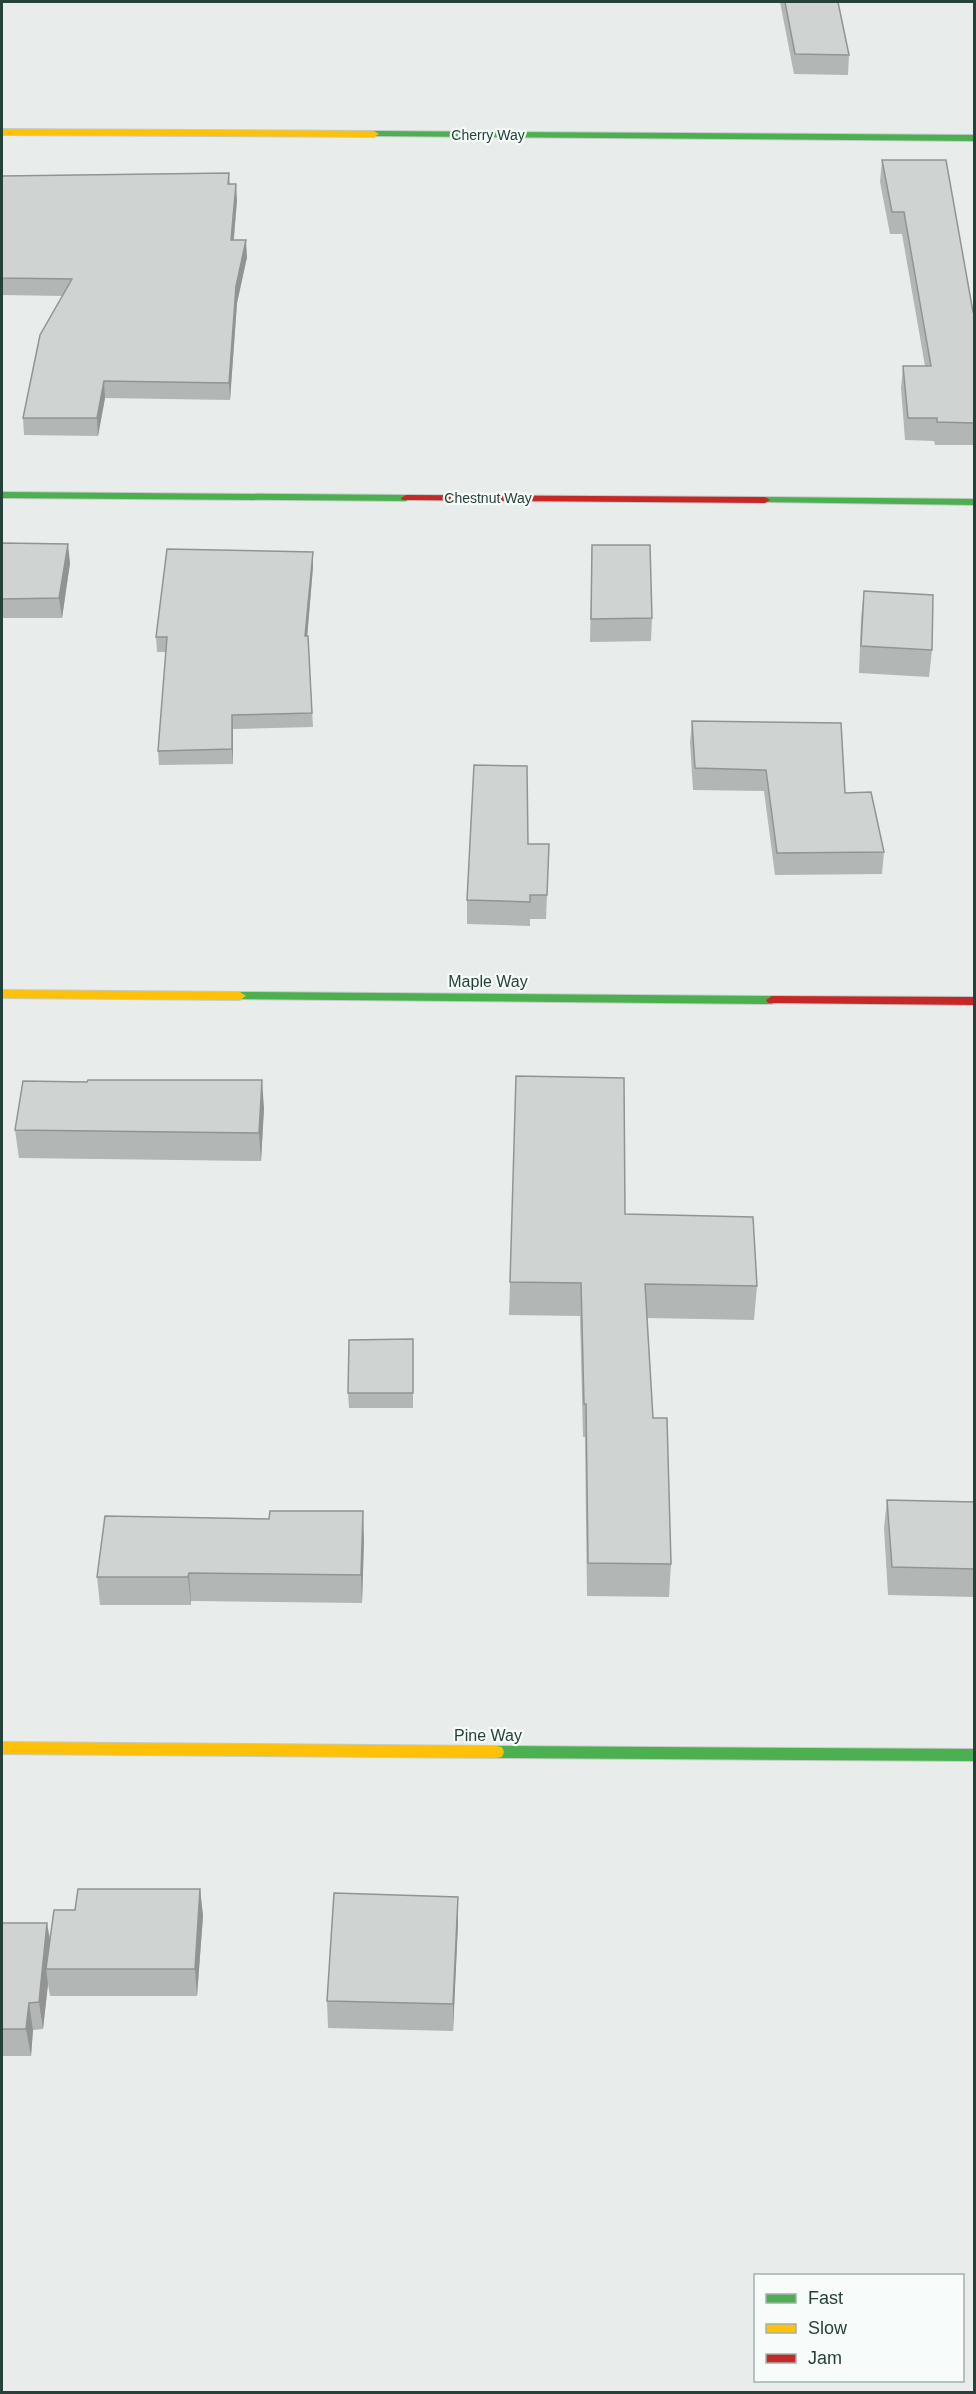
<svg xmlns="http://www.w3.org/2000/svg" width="976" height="2394" font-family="Arial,sans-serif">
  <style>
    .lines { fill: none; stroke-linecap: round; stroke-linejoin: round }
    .fast-casing { stroke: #c3cbc8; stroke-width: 2 }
    .slow-casing { stroke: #c3cbc8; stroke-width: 2 }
    .jam-casing { stroke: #c3cbc8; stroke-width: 2 }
    .fast { fill: #4caf50; fill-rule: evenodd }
    .slow { fill: #ffc107; fill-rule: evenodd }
    .jam { fill: #c62828; fill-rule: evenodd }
    .wall { fill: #b2b6b5 }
    .shaded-wall { fill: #919493 }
    .building { fill: #cfd4d2; stroke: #919493; stroke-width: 1.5 }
    .labels { text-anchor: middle; stroke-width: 4.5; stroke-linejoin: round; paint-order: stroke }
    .far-street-label { font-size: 14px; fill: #24423a; stroke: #f7fbf9 }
    .street-label { font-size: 16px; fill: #24423a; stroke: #f7fbf9 }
  </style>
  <rect width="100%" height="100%" fill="#e8edeb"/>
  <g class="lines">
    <!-- fast casing -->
    <g class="fast-casing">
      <path id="fast" d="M374,131L974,135V141L371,136V132Z
        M2,492L406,495L411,498L406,501L2,498Z
        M765,497L974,499V505L761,502L760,500Z
        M240,992L772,996L778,1000L772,1004L236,999L234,996Z
        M496,1746L974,1749V1761L496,1758L490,1757L488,1752L490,1747Z"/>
    </g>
    <!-- slow casing -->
    <g class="slow-casing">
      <path id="slow" d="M2,129L374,131L379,134L374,137L2,135Z
        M2,990L240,992L246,996L240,1000L2,998Z
        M2,1742L496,1746L502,1747L504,1752L502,1757L496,1758L2,1754Z"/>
    </g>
    <!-- jam casing -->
    <g class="jam-casing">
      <path id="jam" d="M406,495L765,497L770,500L765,503L402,500L401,498Z
        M772,996L974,997V1005L768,1003L766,1000Z"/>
    </g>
    <!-- fast -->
    <use href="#fast" class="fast"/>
    <!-- slow -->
    <use href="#slow" class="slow"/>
    <!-- jam -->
    <use href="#jam" class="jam"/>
  </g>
  <!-- wall -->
  <path class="wall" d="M780,2H838L849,55L848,75L794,74Z
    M882,160L973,312H975V445H935L934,441L905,440L901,388L903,366H925L902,234H890L880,182Z
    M229,173L230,184L237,200L234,240L247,257L237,303L230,400L105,398L98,436L24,435L23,418L63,296L2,295V176Z
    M2,543L70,563L62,618H2Z
    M592,545L652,618L651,641L590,642Z
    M313,567L307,636H308L313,727L233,729V764L159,765L158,751L166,652H157L156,637Z
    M864,591L932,650L929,677L859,673L861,618Z
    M692,721L845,793L884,852L882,874L775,875L764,791L693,790L690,742Z
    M528,844H549L546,919H530V926L467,924V900Z
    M87,1082L264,1108L261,1161L19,1158L15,1130Z
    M625,1214L757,1286L754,1320L647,1318L653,1418L671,1564L669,1597L587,1596L585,1437H583L580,1316L509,1315L510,1282Z
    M413,1339V1408H349L348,1393Z
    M887,1500L975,1502V1597L888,1595L884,1528Z
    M364,1539L362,1603L191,1601V1605H100L97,1577Z
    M200,1889L203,1916L197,1996H50L48,1984L43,2029L33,2030L31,2056H2V1923L50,1938L75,1910Z
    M458,1897V1924L453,2031L328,2028L327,2001Z"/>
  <!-- shaded-wall -->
  <path class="shaded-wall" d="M236,184L237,200L232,256L231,240Z
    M246,240L247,257L237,303L230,400L229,383L236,286Z
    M104,381L105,398L98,436L97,418Z
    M68,544L70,563L62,618L59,598Z
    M313,552V567L306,651L305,636Z
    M232,715L233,729V764L232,749Z
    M262,1080L264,1108L261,1161L259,1133Z
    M363,1511L364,1539L362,1603L361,1575Z
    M189,1573L191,1601V1605L188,1577Z
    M200,1889L203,1916L197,1996L195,1969Z
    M458,1897V1924L453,2031V2004Z
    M47,1923L52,1950L46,1969L48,1984L43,2029L39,2002Z
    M29,2003L33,2030L31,2056L26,2029Z"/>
  <!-- building -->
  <path class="building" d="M785,2H838L849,55L795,54Z
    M882,160H946L973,312H975V423L937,422V418H908L903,366H931L904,212H892Z
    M229,173L228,184H236L231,240H246L236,286L229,383L104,381L97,418H23L40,335L72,279L2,278V176Z
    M2,543L68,544L59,598L2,599Z
    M592,545H650L652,618L591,619Z
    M167,549L313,552L305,636H308L312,713L232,715V749L158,751L167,637H156Z
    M864,591L933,595L932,650L861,646Z
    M692,721L841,723L845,793L871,792L884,852L777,853L766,770L695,768Z
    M474,765L527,766L528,844H549L547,895H530V902L467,900Z
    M516,1076L624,1078L625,1214L753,1217L757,1286L645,1284L653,1418H667L671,1564L588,1563L586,1404H584L581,1283L510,1282Z
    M88,1080H262L259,1133L15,1130L23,1081L87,1082Z
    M413,1339V1393H348L349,1340Z
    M887,1500L975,1502V1569L892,1567Z
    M270,1511H363L361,1575L189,1573L188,1577H97L105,1516L269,1519Z
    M78,1889H200L195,1969H46L54,1910H75Z
    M334,1893L458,1897L453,2004L327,2001Z
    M2,1923H47L39,2002L29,2003L26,2029H2Z"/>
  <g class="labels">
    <!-- far-street labels -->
    <g class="far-street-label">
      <text x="488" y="140">Cherry Way</text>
      <text x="488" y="503">Chestnut Way</text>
    </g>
    <!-- street labels -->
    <g class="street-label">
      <text x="488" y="987">Maple Way</text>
      <text x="488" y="1741">Pine Way</text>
    </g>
  </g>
  <!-- border -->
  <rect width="976" height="2394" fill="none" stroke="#24423a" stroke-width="6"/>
  <!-- legend -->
  <rect x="754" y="2274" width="210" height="108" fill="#f7fbf9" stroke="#a3b1ad" stroke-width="1.5"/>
  <rect x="766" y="2294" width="30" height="9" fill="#4caf50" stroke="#a3b1ad" stroke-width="1.5"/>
  <text x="808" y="2304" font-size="18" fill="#24423a">Fast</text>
  <rect x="766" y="2324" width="30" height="9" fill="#ffc107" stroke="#a3b1ad" stroke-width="1.5"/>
  <text x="808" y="2334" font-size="18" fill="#24423a">Slow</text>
  <rect x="766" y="2354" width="30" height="9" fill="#c62828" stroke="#a3b1ad" stroke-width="1.5"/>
  <text x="808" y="2364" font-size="18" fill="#24423a">Jam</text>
</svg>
